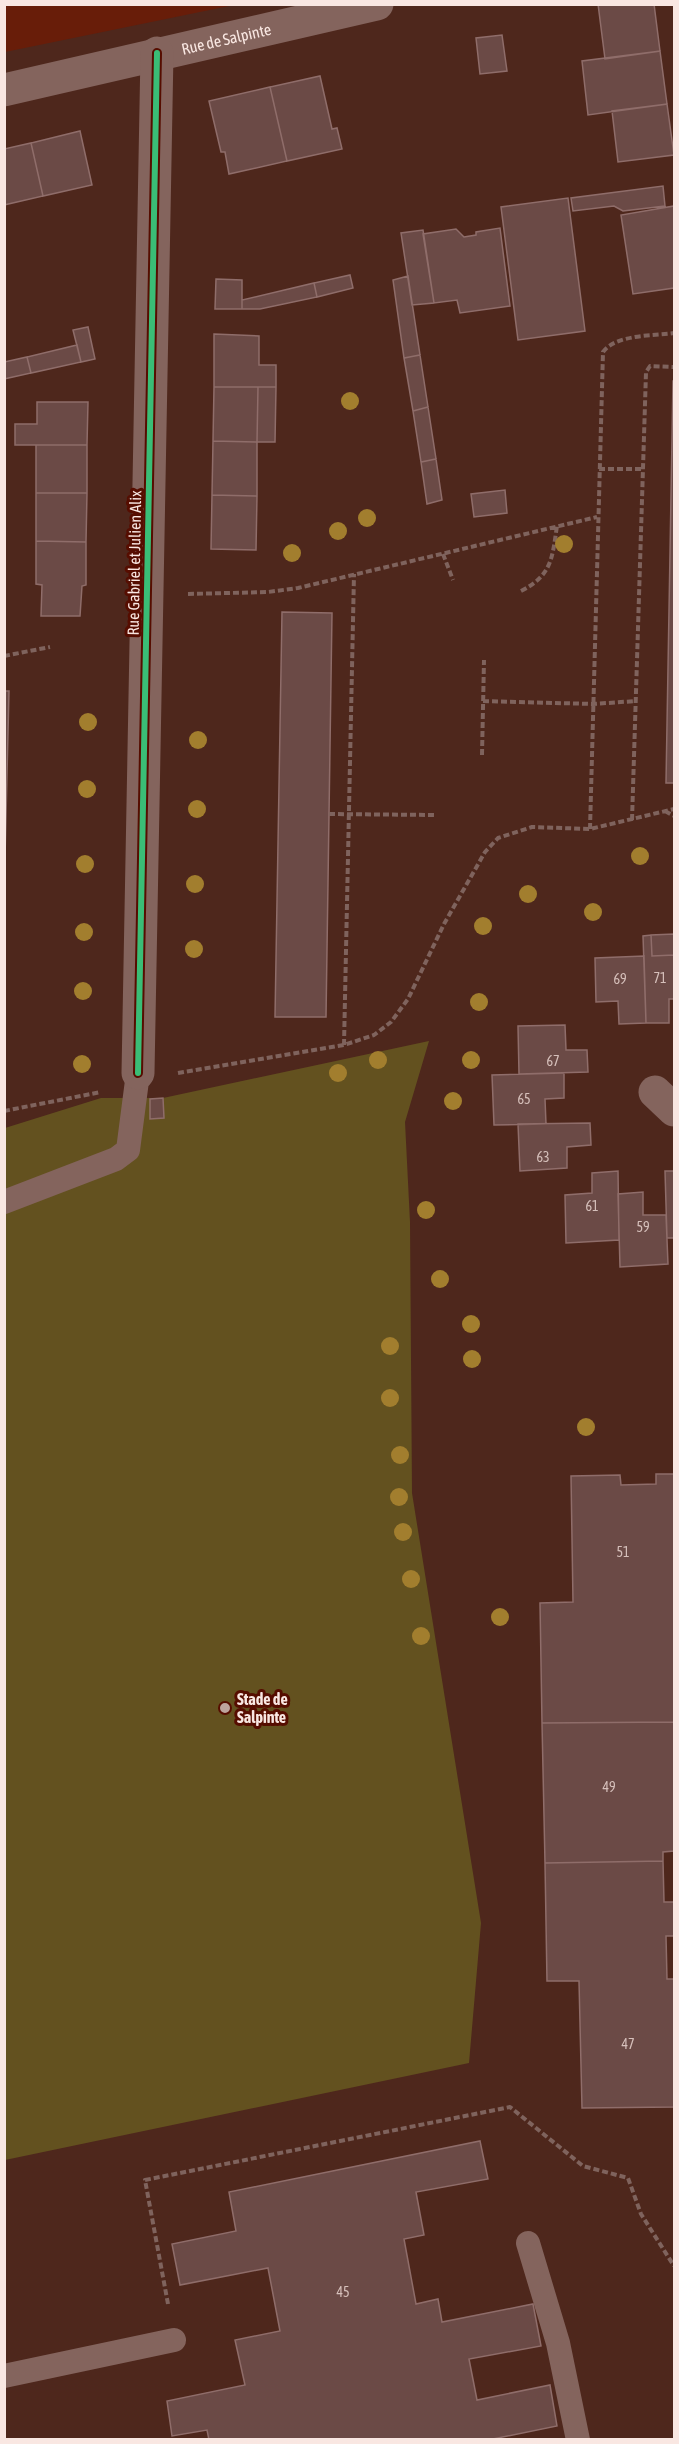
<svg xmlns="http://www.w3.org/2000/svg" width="679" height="2444" font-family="'Asap Condensed',sans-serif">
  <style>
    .built { fill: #681d09 }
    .green { fill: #63511f }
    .building { fill: #6b4a46; stroke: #8f6d6a; stroke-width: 1.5 }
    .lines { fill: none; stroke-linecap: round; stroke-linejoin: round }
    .path { stroke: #7f635d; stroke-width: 4; stroke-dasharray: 6 3; stroke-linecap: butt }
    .lane { stroke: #84645d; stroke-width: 24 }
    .street { stroke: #84645d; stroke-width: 33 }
    .cycleway-casing { stroke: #560d00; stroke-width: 10 }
    .cycleway { stroke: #3abd76; stroke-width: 6 }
    .tree { fill: #a27e2e }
    .poi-dot { fill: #bda49d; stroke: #560d00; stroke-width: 2 }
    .labels { text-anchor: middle; stroke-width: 6; stroke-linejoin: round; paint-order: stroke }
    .number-label { font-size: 14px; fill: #d6c0bb }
    .street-label { font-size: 16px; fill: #f9e7e2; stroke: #560d00 }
    .poi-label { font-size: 16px; font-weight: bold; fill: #f9e7e2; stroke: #560d00; text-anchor: start }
  </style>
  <rect width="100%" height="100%" fill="#4e271c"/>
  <!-- built -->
  <path class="built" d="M5,4H234V5L5,52Z"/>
  <!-- green -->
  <path class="green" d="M429,1041L405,1122L410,1222L412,1493L481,1923L469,2063L5,2160V1128L101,1098H163Z"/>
  <!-- building -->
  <path class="building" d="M598,4H654L660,51L605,59Z
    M502,35L507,71L480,74L476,38Z
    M660,51L667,104L588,115L582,61Z
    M320,76L332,129L337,128L342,149L287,161L270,87Z
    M270,87L287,161L229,174L225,152H221L209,101Z
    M667,104L674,155L618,162L612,111Z
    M80,131L92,185L43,196L31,143Z
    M31,143L43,196L4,205V149Z
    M663,186L665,206L623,211L614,206L573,211L571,198Z
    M568,198L585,331L518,340L501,207Z
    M674,206V288L633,294L621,215Z
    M500,228L510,306L460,313L457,300L434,303L423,234L456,229L464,237L476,235V232Z
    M423,230L434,303L412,305L401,233Z
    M350,275L353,288L317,297L314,283Z
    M408,276L420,355L404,358L393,280Z
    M216,279L242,280V309H215Z
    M314,283L317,297L260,309H242V300Z
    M88,327L95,359L81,362L73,330Z
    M214,334L259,336V365H276V387H214Z
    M77,345L81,362L31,373L27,357Z
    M420,355L428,407L413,411L404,358Z
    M27,357L31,373L4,379V362Z
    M673,381H674V783H666Z
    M214,387H258L257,442L213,441Z
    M258,387H276L275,442H257Z
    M37,402H88L87,445H15V424H37Z
    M428,407L436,459L421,462L413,411Z
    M213,441L257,442V496L212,495Z
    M36,445H87V493H36Z
    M436,459L442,500L427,504L421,462Z
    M505,490L507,513L474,517L471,494Z
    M36,493H87L86,542L36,541Z
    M212,495L257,496L256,550L211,549Z
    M36,541L86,542V585L82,586L80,616H41L42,585L36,584Z
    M282,612L332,613L326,1017H275Z
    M4,691H9L4,900Z
    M674,934V955L652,956L651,935Z
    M651,935L652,956L674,955V999H669V1023H646L643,936Z
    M644,956L646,1023L619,1024L618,1001L596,1002L595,958Z
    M565,1025L566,1050H587L588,1072L519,1074L518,1026Z
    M564,1073V1098L545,1099L546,1124L494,1125L492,1075Z
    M163,1098L164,1118L150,1119V1099Z
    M590,1123L591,1145L567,1147V1168L520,1171L518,1124Z
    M618,1171L619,1240L566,1243L565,1195L592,1193V1173Z
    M665,1171H674V1238H667Z
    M643,1192V1215H666L668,1264L620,1267L618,1194Z
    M656,1474H674V1722L542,1723L540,1603L573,1602L571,1476L620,1475L621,1485L656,1484Z
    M674,1722V1851L663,1852V1861L545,1863L542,1723Z
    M663,1861L664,1902H674V1936H666L667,1979H674V2107L582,2108L579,1981H547L545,1863Z
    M480,2141L488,2179L416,2192L424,2235L404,2239L416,2304L438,2299L442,2322L533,2304L541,2346L469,2359L477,2400L550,2385L557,2426L488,2440H209L207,2430L172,2436L167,2401L245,2385L235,2340L280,2331L268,2268L180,2285L172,2244L236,2231L229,2192Z"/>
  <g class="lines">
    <!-- path -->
    <path class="path" d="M599,469H643
      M443,554L453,580
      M521,591C552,575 552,559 557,526
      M188,594L268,592L298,588L597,517
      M4,656L50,647
      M483,701L593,704L636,701
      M482,755L484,660
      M665,811L674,816
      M329,814L434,815
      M632,820L646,372L650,366L674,367
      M590,829L603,352C616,334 654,336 674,333
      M344,1045L354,574
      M178,1073L344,1045L374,1035L391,1022L408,999L444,924L485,852L498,838L532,827L590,829L674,809
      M4,1111L101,1092
      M168,2304L145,2180L510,2107L583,2166L628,2178L641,2214L674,2266"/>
    <!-- lane -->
    <path class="lane" d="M4,1202L116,1159L128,1150L138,1073
      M528,2243L558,2343L578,2440
      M4,2376L174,2340"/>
    <!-- street -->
    <g class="street">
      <path id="s1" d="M4,90L377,4"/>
      <path d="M138,1073L157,53"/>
      <path d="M655,1092L674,1110"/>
    </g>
    <!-- cycleway casing -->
    <g class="cycleway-casing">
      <path id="cycleway" d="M138,1073L157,53"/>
    </g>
    <!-- cycleway -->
    <use href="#cycleway" class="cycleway"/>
  </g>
  <!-- trees -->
  <g class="tree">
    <circle cx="350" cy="401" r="9"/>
    <circle cx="367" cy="518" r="9"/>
    <circle cx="338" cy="531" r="9"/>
    <circle cx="564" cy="544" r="9"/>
    <circle cx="292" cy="553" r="9"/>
    <circle cx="88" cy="722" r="9"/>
    <circle cx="198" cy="740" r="9"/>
    <circle cx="87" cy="789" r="9"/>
    <circle cx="197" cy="809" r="9"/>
    <circle cx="640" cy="856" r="9"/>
    <circle cx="85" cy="864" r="9"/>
    <circle cx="195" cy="884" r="9"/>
    <circle cx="528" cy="894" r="9"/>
    <circle cx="593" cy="912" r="9"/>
    <circle cx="483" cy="926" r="9"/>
    <circle cx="84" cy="932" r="9"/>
    <circle cx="194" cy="949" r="9"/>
    <circle cx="83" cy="991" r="9"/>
    <circle cx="479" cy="1002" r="9"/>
    <circle cx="378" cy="1060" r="9"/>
    <circle cx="471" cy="1060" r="9"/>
    <circle cx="82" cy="1064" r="9"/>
    <circle cx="338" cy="1073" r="9"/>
    <circle cx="453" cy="1101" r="9"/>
    <circle cx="426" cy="1210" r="9"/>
    <circle cx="440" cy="1279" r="9"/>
    <circle cx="471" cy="1324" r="9"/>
    <circle cx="390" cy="1346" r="9"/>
    <circle cx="472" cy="1359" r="9"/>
    <circle cx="390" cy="1398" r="9"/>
    <circle cx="586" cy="1427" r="9"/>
    <circle cx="400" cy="1455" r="9"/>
    <circle cx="399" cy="1497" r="9"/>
    <circle cx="403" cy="1532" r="9"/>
    <circle cx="411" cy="1579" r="9"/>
    <circle cx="500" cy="1617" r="9"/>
    <circle cx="421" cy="1636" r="9"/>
  </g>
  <!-- markers -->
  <circle class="poi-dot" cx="225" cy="1708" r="6"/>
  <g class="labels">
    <!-- number labels -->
    <g class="number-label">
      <text x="660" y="983">71</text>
      <text x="620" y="984">69</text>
      <text x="553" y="1066">67</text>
      <text x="524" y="1104">65</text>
      <text x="543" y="1162">63</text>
      <text x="592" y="1211">61</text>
      <text x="643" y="1232">59</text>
      <text x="623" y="1557">51</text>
      <text x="609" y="1792">49</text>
      <text x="628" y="2049">47</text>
      <text x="343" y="2297">45</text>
    </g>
    <!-- street labels -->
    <g class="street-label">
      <text dy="6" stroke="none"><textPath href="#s1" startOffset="228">Rue de Salpinte</textPath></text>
      <text transform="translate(134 563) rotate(-89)" y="6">Rue Gabriel et Julien Alix</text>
    </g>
    <!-- poi labels -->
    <g class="poi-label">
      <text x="237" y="1705">Stade de<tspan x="237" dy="18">Salpinte</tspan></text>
    </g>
  </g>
  <!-- border -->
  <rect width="679" height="2444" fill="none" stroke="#f9e7e2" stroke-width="12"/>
</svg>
